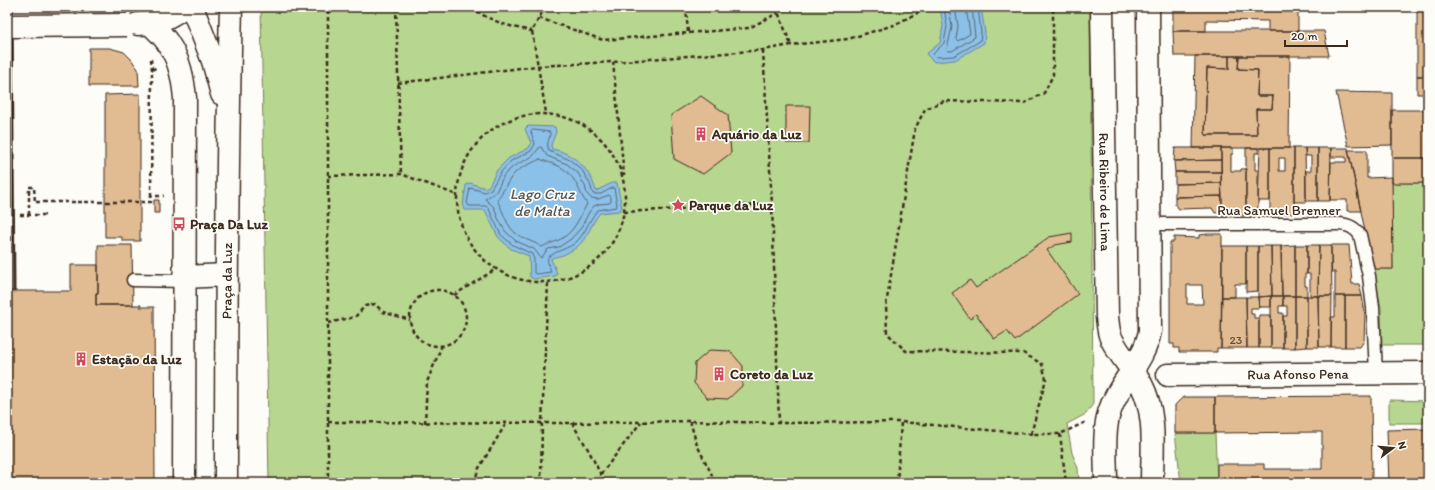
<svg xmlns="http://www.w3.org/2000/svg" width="1435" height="490" font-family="Itim,sans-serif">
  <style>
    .green { fill: #b7d68f; stroke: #798056 }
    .water { fill: #8bc0e8; stroke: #6b8497 }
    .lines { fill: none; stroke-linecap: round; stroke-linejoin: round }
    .shore { stroke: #5b666f; stroke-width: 1 }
    .building { fill: #e1bb92; stroke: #3b2a1e; fill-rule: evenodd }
    .lane-casing { stroke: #3b2a1e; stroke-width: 15 }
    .secondary-casing { stroke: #3b2a1e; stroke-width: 25 }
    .path { stroke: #3b2a1e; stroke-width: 2.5; stroke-dasharray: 4 3; stroke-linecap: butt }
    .lane { stroke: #fdfcf7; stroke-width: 12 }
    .secondary { stroke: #fdfcf7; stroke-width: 22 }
    .rail { stroke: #3b2a1e; stroke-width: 3 }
    .secondary-bridge-casing { stroke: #3b2a1e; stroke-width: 25; stroke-linecap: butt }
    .secondary-bridge { stroke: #fdfcf7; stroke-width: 22 }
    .labels { text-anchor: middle; stroke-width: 3.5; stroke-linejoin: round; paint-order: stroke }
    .number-label { font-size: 12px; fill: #644e3b }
    .poi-label { font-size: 14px; font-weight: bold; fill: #3b2a1e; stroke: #fdfcf7; text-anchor: start }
    .street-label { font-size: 14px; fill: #3b2a1e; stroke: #fdfcf7 }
    .water-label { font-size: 15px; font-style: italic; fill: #53575b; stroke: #fdfcf7 }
  </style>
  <rect width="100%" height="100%" fill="#fdfcf7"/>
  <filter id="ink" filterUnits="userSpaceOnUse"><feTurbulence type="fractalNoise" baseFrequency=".025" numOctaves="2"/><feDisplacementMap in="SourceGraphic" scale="8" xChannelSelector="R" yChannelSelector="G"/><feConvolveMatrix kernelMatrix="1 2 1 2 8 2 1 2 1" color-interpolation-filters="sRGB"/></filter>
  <g filter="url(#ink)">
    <!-- green -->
    <path class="green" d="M261,7H1090L1093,404L1086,414L1067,424L1072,453L1078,468L1079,483H269Z
      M1392,183H1428V345H1382L1381,307L1373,269H1393Z
      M1389,400L1428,401V423H1389Z
      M1175,433H1215L1217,483H1181Z"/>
    <!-- water -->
    <path class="water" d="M940,7H981L985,33L984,43L955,60L934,62L926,54L940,43L943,26Z
      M528,126L555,127L556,132L551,145L552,149C574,153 590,169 596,191L612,183H617L622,208L619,211L600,213C591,223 589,237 577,247C573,250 567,253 563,255C558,257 554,256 551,259L557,273L555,276L534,279L530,277L529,256L511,249L498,237L485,210H465L463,204L466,185L470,183L485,188L489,186L497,170L509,158L529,148L531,143L525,129Z"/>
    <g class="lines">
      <!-- shore -->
      <path class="shore" d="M944,7L947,26L944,43L933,54L936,57L954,56L980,41L981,33L978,7
        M949,7L952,27L947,49L949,51H952L975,37L972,7
        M955,7L958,26L956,39L958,41L970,34L966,7
        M533,130L550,132C551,139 545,142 549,151L570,160L582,170L590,184L593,194H601L612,188H614L617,205L616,207L598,210C588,220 586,234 575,243C569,248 549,254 548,258C546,262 551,268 551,272L536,274L534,273V259L532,254L513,245L501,235L488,207L485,206H469L467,203L470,188L485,192L491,189L501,172L511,161L531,151L535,144L531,132Z
        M541,147L547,156L567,164L578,173L585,186L587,194L591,198L598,199L609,195L611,197V201L610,203L599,204L594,206L589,212L581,228L571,239L559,247L548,249L541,258L534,249L516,241L505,231L498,218L494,207L485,199L496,192L504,175L514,166L533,156L539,148Z
        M540,159C548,163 558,164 565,170C577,179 579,193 587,204C579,218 574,234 557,241C552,243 547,244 542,247C535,242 525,240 518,235C506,227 504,212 497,200C504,191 508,179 517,171C524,166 533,163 540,159Z"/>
    </g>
    <!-- building -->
    <path class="building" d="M1173,7H1294V10H1298V31H1268V21L1206,20V31H1173Z
      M1417,7H1427L1428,76H1417Z
      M1173,31H1324L1329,56H1174Z
      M89,48H110L124,52L131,59L138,69L139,86H89Z
      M1195,56H1229V69L1207,68L1205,135H1257L1256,109H1272L1273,96H1257L1258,70L1238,69L1239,56H1290L1289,148H1193Z
      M1229,56H1239L1238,69L1258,70L1257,96H1273L1272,109H1256L1257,135H1205L1207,68L1229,69Z
      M1417,76H1428V94H1417Z
      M1336,92L1392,93V145L1348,146Z
      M140,94V241H122V237H105V95Z
      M701,96L728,115L731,153L703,174L674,159L671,115Z
      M786,106H810L809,143H786Z
      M1392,110H1428V158H1392Z
      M1175,148H1221V160L1174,161Z
      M1221,148H1233V154H1231V171H1241V169H1246V215H1222Z
      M1246,148H1258V153H1255V170H1258V214L1246,215Z
      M1260,148H1270V201H1258Z
      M1270,148H1294V213L1270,214ZM1279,158H1285V171H1279Z
      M1294,148H1305L1306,202H1294Z
      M1305,148H1318V201H1306V171H1311V156H1306Z
      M1318,148H1331L1330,201H1318Z
      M1331,148H1348L1361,211H1347V200H1330L1331,162H1346V157H1331Z
      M1348,150H1367V178L1392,177L1393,269H1373Z
      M1392,158H1428V183H1392Z
      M1221,160V172H1175L1174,161Z
      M1175,172H1221V183L1175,184Z
      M1221,183L1222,196L1175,197V184Z
      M1222,196V212L1215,213L1212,208L1179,209L1175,205V197Z
      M154,200H159V213H154Z
      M1072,233V242L1055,245L1047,250L1078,294L1015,341L1007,331L994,339L976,314L970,319L952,293L970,280L976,288L1049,237Z
      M1208,234H1222L1221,348H1217V352H1179V348H1174V344H1170V242H1174V237L1199,238V235ZM1187,285H1202L1203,304H1187Z
      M98,245H132L133,305H96V293H98Z
      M1295,245V296H1282L1281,246Z
      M1295,245H1307V274H1305V286H1307V296H1295Z
      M1307,245H1319L1318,296H1310V274H1307Z
      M1319,245H1331L1332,296H1318Z
      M1331,245H1349L1352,284H1359L1362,296H1335V272H1331Z
      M1222,246H1246V284H1235V297H1222Z
      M1246,246H1258V291L1246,292Z
      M1258,246H1271L1272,296L1258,297Z
      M1271,246H1281L1282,296H1272Z
      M71,265H98V293H96V305H141L140,307H154L155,483H7V291H71Z
      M1271,296H1283V306H1279V313H1283V348H1271Z
      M1271,296V307H1259L1258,297Z
      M1283,296H1295V348H1283V316H1287V306H1283Z
      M1295,296H1307V347L1295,348Z
      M1307,296H1318L1319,347H1307Z
      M1318,296H1332L1331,347H1319Z
      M1335,296H1345V347H1331V317H1335Z
      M1345,296H1362L1365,314L1364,341L1360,347H1345Z
      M1222,297H1246L1247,348H1221Z
      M1246,297H1258L1259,308H1251V314H1254V318H1259V348H1247Z
      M1259,315H1271V348H1259Z
      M710,350L730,351L743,366L742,386L728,399L707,398L694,383L695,363Z
      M1371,396L1372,483H1217V464H1264V469H1322V432L1215,433V397Z
      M1183,397H1215V433H1175V405Z
      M1428,429V483H1389L1387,430Z"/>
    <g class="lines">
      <!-- lane casing -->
      <g class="lane-casing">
        <path id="lane" d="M1149,224H1339C1349,225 1354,227 1360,235L1369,276L1373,308L1376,374
          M133,280L184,281"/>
      </g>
      <!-- secondary casing -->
      <g class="secondary-casing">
        <g id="secondary">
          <path d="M192,7L213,61L222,94"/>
          <path id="s1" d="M1102,7L1107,317C1108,324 1108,331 1111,338C1119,355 1132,368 1141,384C1157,414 1152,450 1152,483"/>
          <path d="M138,24C157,24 168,18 184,7"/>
          <path d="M151,24C157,31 165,37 169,45C180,61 183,79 185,98L184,483"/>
          <path d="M184,277L226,275"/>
          <path id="s2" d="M1168,375L1428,373"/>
          <path id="s3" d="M226,483C226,324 227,166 231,7"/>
          <path d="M1106,483C1106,461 1103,433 1109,413C1118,383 1144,363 1150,331L1148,7"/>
        </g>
      </g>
      <!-- path -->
      <path class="path" d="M396,7L401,174
        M471,7C489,21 510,27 532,31
        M545,7L532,31L546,113
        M686,7L688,33
        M776,7L791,45
        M539,18L603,40L749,28L778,13
        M763,50L772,204L779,423
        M151,59L152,70
        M613,62L624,175
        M398,83L537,66L613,62L763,50L791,45L848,39L894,25L929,7
        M457 198a84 84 0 1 1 168 0a84 84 0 1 1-168 0Z
        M328,176L401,174L457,195
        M151,196L152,70L157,67
        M624,212L772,204
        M20,215H45
        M29,215V187H34L35,202H151V196H164
        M410 318a28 28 0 1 1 56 0a28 28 0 1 1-56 0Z
        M454,295L496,269
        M328,323L355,317L365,306L375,304L383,312L410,320
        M690,421L697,445L716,483
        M328,422L571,423L690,421L779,423L901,422L1031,434H1060L1086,422
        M425,423L427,382L442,345
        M572,423L589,451L605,483
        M1031,434L1046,379L1042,364L1023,353L906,351L887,333L886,305L915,129L925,109L944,101L1025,103L1044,93L1053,75V7
        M1060,434L1066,483
        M601,474L641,422
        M328,483V7
        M474,483L479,468L507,422
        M541,483L542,423L548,282
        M897,483L901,422"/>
      <!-- lane -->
      <use href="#lane" class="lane"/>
      <!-- secondary -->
      <use href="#secondary" class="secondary"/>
      <!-- rail -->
      <path class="rail" d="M12,7L14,291"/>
      <!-- secondary-bridge casing -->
      <g class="secondary-bridge-casing">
        <path id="secondary-bridge" d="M7,26L127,25"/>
      </g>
      <!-- secondary-bridge -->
      <use href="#secondary-bridge" class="secondary-bridge"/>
    </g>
  </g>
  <!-- icons -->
  <defs>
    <g id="building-bare" transform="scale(1.08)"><path d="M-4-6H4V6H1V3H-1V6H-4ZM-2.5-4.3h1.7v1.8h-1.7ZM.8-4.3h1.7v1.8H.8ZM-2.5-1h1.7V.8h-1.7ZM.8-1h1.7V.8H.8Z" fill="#d1495b" stroke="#fdfcf7" stroke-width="2.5" paint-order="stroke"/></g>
    <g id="sight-bare" transform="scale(1.08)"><path d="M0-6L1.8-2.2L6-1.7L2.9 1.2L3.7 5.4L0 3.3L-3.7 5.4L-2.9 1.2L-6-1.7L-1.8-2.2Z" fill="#d1495b" stroke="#fdfcf7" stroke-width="2.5" paint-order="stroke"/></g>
    <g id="bus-bare" transform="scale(1.08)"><path d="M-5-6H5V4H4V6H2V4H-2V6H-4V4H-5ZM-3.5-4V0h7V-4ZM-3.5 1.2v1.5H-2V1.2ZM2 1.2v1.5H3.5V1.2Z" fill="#d1495b" stroke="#fdfcf7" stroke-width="2.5" paint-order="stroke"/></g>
  </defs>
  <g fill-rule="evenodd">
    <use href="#building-bare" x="701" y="134"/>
    <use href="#sight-bare" x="678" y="205"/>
    <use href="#bus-bare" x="179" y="224"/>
    <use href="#building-bare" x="81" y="359"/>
    <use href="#building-bare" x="719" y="374"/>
  </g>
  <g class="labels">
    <!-- number labels -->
    <g class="number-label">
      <text x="1236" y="344">23</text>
    </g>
    <!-- poi labels -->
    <g class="poi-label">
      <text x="712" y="139">Aquário da Luz</text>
      <text x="689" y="210">Parque da Luz</text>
      <text x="190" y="229">Praça Da Luz</text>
      <text x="92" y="364">Estação da Luz</text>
      <text x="730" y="379">Coreto da Luz</text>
    </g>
    <!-- street labels -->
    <g class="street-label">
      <text dy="5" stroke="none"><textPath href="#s1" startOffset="185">Rua Ribeiro de Lima</textPath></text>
      <text x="1279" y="215">Rua Samuel Brenner</text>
      <text dy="5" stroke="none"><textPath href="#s3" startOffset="202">Praça da Luz</textPath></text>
      <text dy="5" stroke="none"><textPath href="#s2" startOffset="130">Rua Afonso Pena</textPath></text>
    </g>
    <!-- water labels -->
    <g class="water-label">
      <text x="542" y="199">Lago Cruz<tspan x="542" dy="17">de Malta</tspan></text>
    </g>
  </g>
  <!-- margin -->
  <rect width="1435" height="490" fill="none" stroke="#fdfcf7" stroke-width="24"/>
  <rect x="12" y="12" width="1411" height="466" fill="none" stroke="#3b2a1e" stroke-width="1.5" filter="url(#ink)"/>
  <!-- north arrow -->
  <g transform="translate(1393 448) rotate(74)" stroke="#fdfcf7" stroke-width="3" paint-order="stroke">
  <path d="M0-3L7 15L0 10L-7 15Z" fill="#3b2a1e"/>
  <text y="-6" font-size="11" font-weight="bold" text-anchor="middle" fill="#3b2a1e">N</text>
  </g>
  <!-- scale -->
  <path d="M1285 40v6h62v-6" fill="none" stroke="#3b2a1e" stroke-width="2"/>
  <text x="1291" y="40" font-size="12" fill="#3b2a1e" stroke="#fdfcf7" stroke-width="3" paint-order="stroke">20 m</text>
</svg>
